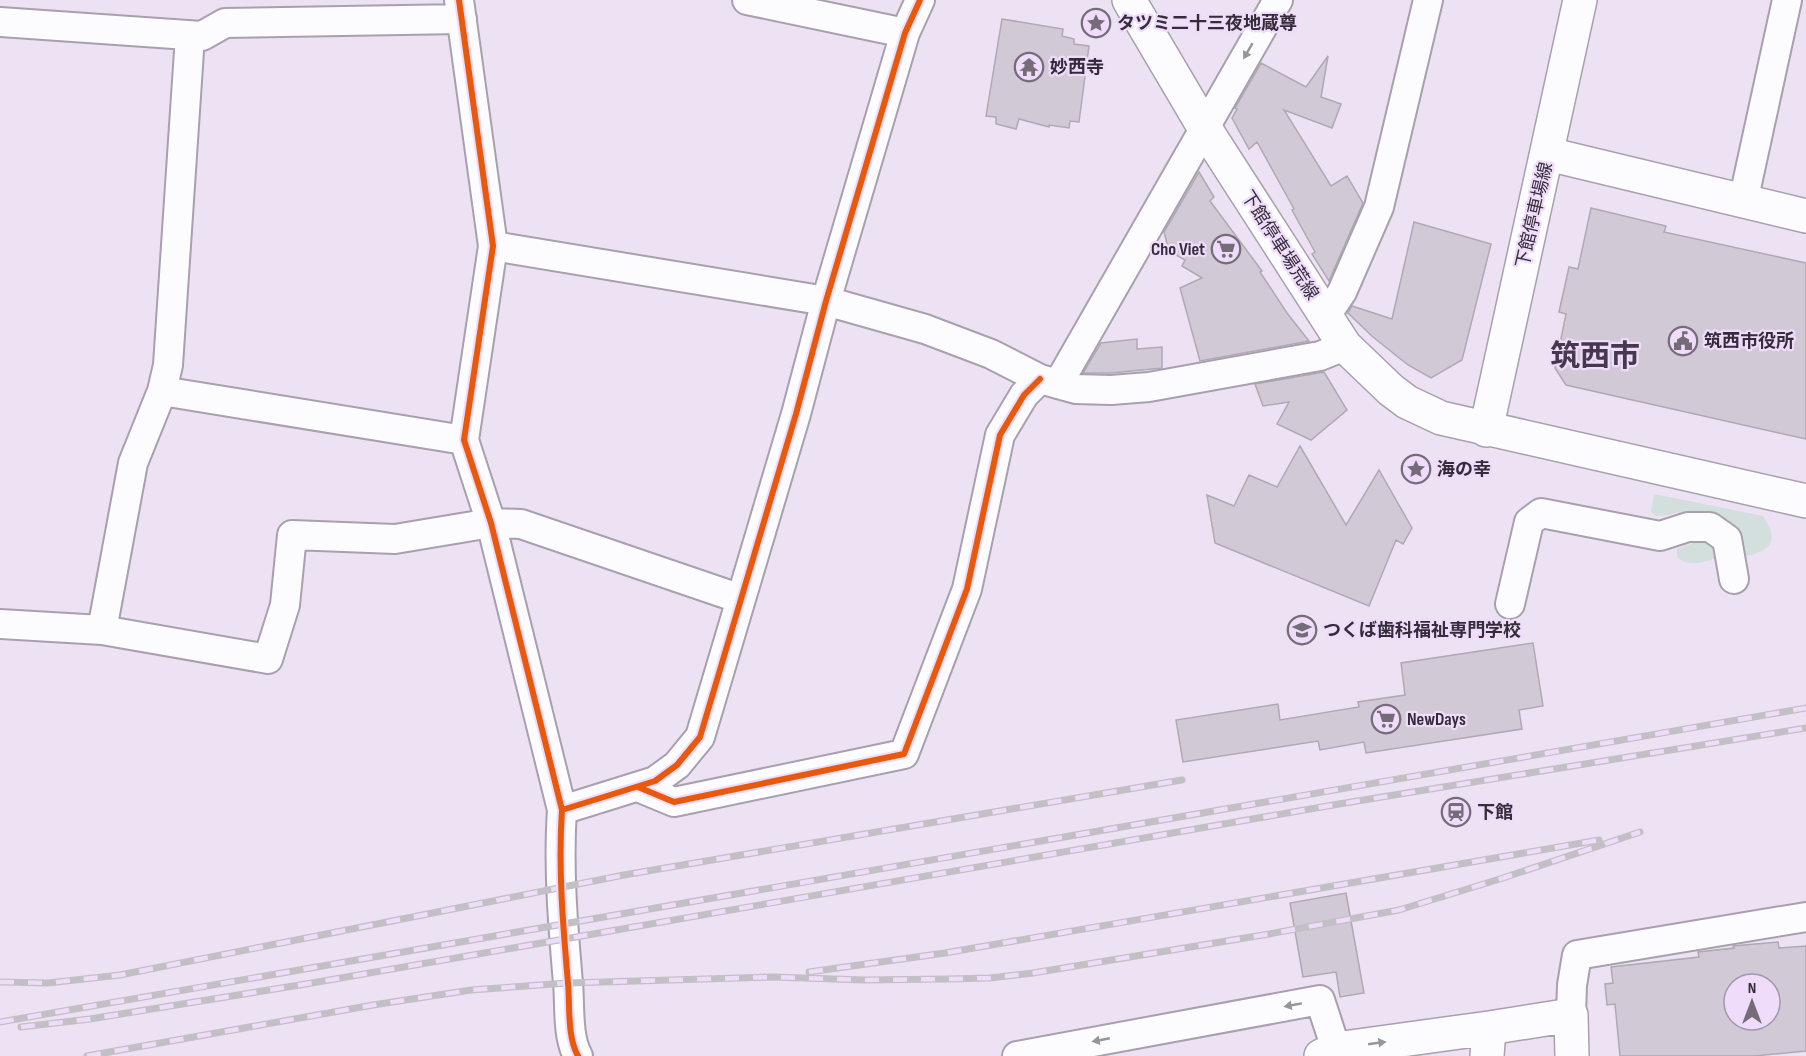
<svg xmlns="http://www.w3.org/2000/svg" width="1806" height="1056" font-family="'Sofia Sans Condensed','Noto Sans JP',sans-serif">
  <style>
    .green { fill: #d2dfdc }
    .building { fill: #d2c9d6; stroke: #b0a8b4; stroke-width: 1.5; fill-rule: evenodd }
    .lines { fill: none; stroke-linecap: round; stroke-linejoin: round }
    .street-casing { stroke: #a8a0ad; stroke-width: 32 }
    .secondary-casing { stroke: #a8a0ad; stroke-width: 36 }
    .street { stroke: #fcfbfd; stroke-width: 28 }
    .secondary { stroke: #fcfbfd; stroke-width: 33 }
    .rail-casing { stroke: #c3c0c5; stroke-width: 7 }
    .rail { stroke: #efdbfa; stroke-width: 4.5; stroke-dasharray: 14; stroke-linecap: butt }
    .cycleway-casing { stroke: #efdbfa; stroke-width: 10 }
    .cycleway { stroke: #e8590c; stroke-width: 6 }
    .oneway { fill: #98949b }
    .labels { text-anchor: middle; stroke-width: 4.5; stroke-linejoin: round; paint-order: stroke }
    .poi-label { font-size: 18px; font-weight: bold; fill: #342d39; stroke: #efdbfa; text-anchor: start }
    .street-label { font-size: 18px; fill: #342d39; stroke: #efdbfa }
    .town-label { font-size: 30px; font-weight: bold; fill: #473850; stroke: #efdbfa }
  </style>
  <rect width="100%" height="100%" fill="#ede2f3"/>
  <!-- green -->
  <path class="green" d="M1654,494L1763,516C1779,540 1773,549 1747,556L1743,554L1724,522L1677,512L1669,515L1656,516L1651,512Z
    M1704,539L1711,540L1721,556C1707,562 1689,568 1677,557V549Z"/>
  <!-- building -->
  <path class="building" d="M1002,19L1063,29L1062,36L1074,39V44L1089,46L1079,122L1070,121L1069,128L1049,125V127L1019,119L1016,129L996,124V117L986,116Z
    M1328,56L1321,97L1341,104L1332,128L1284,110L1331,186L1347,176L1363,203L1329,281L1312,254L1315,252L1292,210L1294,209L1257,142L1249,149L1232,118L1237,109L1235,108L1261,63L1306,87Z
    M1199,172L1214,197L1210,201L1262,271L1260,272L1287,313L1309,341L1200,361L1180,288L1202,278L1182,266L1185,260L1169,251L1164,232Z
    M1591,208L1666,226L1664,232L1806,263V439L1566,385L1555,368L1566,314L1559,312L1569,267L1578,269Z
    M1414,222L1491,244L1462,360L1431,378L1408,365L1373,337L1348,313L1352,306L1392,319Z
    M1137,339V349L1162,347V368L1111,373H1083L1101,343Z
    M1324,372L1347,410L1311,440L1277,424L1289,402L1263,406L1255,384Z
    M1300,446L1346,525L1379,470L1412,528L1403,544L1396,540L1369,606L1215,543L1207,495L1234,506L1249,475L1277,487Z
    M1533,643L1543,706L1519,710L1522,729L1366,753L1364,742L1320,750L1318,741L1183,762L1176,720L1278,704L1280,720L1359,707L1358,702L1405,695L1401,663Z
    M1346,893L1364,993L1340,997L1336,972L1303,977L1290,903Z
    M1778,942L1779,948L1806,946V1051L1754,1056H1620L1615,1004L1607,1005L1605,984L1613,983L1611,967L1699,957L1698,952L1734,948L1733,946ZM1734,984H1770V1020H1734Z"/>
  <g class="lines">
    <!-- street casing -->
    <g class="street-casing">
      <path id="street" d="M459,0L493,246L464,440L491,523L562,810C558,867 563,926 568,983C570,1004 567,1037 578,1056
        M747,0L905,33
        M0,22L202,36L225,23L462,19
        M1743,202L1787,0
        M493,246L826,301L925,329L991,354L1040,379L1076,389L1111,390L1149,387L1320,356L1345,346
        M1325,317L1342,292L1379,207L1428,0
        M1058,384L1278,0
        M162,391L464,440
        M1510,604L1529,522L1541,513L1660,536L1688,527H1710L1727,539L1734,579
        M0,624L102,630L268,659L285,605L292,535L395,539L491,523L521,524L741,599
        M102,630L133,463L162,391L168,365L190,36
        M638,787L674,802L904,754L967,589L1000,435L1024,395L1040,379
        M562,810L655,781L677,765L700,737L796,414L826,301L905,33L920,0
        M1571,1015L1572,985L1577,955L1806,917
        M1017,1056L1320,1000L1336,1049"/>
    </g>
    <!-- secondary casing -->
    <g class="secondary-casing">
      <path id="secondary" d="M1129,0L1204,127L1345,346L1391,390L1407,402L1441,418L1806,501
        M1548,154L1806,216
        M1486,430L1580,0
        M1489,1028L1571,1015L1572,1056
        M1321,1056L1336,1049L1489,1028L1487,1056"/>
    </g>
    <!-- street -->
    <use href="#street" class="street"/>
    <!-- secondary -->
    <use href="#secondary" class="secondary"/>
    <!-- rail casing -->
    <g class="rail-casing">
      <path id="rail" d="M809,972L945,953L1599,840
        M0,982L48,983L120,975L624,875L1182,780
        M0,1022L1806,708
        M21,1027L90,1019L312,983L1339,804L1806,728
        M87,1056L373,1005L471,990L568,983L773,977L864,980L947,979L990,978L1033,973L1269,934L1399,910L1503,878L1640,832"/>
    </g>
    <!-- rail -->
    <use href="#rail" class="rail"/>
    <!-- cycleway casing -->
    <g class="cycleway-casing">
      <path id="cycleway" d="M459,0L493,246L464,440L491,523L562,810C558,867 563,926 568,983C570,1004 567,1037 578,1056
        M638,787L674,802L904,754L967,589L1000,435L1024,395L1040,379
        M562,810L655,781L677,765L700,737L796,414L826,301L905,33L920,0"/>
    </g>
    <!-- cycleway -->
    <use href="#cycleway" class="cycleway"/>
  </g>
  <!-- one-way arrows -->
  <defs><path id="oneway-solid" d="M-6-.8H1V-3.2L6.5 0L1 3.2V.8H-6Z" transform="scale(1.5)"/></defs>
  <g class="oneway">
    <use href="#oneway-solid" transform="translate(1248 51) rotate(120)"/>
    <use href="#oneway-solid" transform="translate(1293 1005) rotate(170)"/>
    <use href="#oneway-solid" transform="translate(1101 1040) rotate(169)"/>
    <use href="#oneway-solid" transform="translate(1377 1043) rotate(-8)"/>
  </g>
  <!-- icons -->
  <defs>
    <g id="sight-ring" transform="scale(1.5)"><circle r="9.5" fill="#efdbfa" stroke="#756c7a" stroke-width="1.5"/><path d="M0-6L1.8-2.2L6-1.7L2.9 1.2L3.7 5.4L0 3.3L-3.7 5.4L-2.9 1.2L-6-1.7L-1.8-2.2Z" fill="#756c7a"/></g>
    <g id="temple-ring" transform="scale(1.5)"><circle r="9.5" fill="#efdbfa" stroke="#756c7a" stroke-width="1.5"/><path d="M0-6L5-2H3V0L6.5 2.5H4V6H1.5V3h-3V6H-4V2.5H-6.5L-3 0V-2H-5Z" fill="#756c7a"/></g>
    <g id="supermarket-ring" transform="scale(1.5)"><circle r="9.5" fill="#efdbfa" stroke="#756c7a" stroke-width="1.5"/><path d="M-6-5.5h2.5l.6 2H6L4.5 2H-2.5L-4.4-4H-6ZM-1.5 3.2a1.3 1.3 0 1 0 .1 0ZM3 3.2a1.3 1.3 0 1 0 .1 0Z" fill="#756c7a"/></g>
    <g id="civic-ring" transform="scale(1.5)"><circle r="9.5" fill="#efdbfa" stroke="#756c7a" stroke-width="1.5"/><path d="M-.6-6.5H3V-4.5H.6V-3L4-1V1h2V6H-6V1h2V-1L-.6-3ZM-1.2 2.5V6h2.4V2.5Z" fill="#756c7a"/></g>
    <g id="school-ring" transform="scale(1.5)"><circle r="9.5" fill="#efdbfa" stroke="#756c7a" stroke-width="1.5"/><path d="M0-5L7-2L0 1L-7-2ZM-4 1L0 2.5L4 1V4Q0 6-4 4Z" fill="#756c7a"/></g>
    <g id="station-ring" transform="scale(1.5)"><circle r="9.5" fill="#efdbfa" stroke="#756c7a" stroke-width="1.5"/><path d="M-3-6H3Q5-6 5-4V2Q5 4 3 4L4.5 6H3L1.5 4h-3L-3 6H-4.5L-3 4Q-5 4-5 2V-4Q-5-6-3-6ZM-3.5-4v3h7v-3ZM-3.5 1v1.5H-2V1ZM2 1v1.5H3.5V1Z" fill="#756c7a"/></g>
  </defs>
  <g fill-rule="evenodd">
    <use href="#sight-ring" x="1096" y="23"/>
    <use href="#temple-ring" x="1029" y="67"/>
    <use href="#supermarket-ring" x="1226" y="249"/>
    <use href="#civic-ring" x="1683" y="341"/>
    <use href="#sight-ring" x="1416" y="469"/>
    <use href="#school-ring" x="1302" y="630"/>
    <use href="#supermarket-ring" x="1386" y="719"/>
    <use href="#station-ring" x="1456" y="812"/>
  </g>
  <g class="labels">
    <!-- poi labels -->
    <g class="poi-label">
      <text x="1117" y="29">タツミ二十三夜地蔵尊</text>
      <text x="1050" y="73">妙西寺</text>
      <text x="1205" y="255" text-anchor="end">Cho Viet</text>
      <text x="1704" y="347">筑西市役所</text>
      <text x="1437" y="475">海の幸</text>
      <text x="1323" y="636">つくば歯科福祉専門学校</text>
      <text x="1407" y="725">NewDays</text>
      <text x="1477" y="818">下館</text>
    </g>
    <!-- street labels -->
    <g class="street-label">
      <text transform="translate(1534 215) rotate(-77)" y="6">下館停車場線</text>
      <text transform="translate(1280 245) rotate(57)" y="6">下館停車場荒線</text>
    </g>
    <!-- town labels -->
    <g class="town-label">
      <text x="1595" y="366">筑西市</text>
    </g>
  </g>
  <!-- north arrow -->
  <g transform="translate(1752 1002)"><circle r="28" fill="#efdbfa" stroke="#a495ad" stroke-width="1.5"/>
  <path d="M0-4.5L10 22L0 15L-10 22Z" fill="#756c7a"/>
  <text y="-9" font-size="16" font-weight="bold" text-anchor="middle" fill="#342d39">N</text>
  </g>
</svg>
